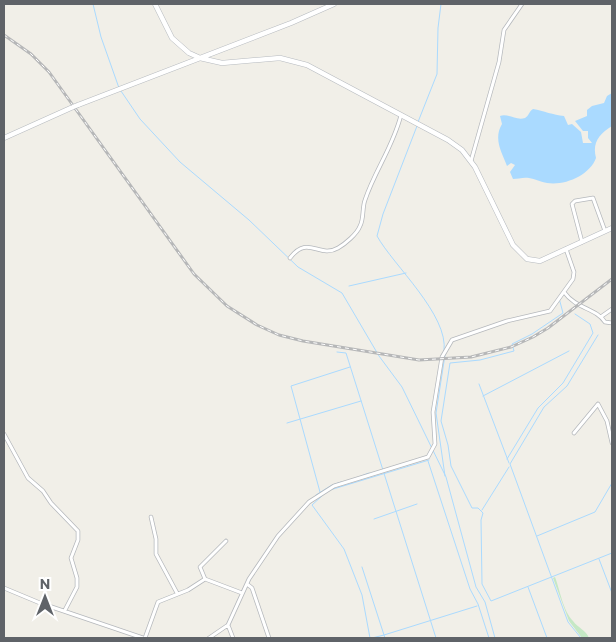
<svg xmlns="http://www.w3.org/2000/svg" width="616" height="642" font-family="Commissioner,sans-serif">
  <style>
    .green { fill: #c5e8c5 }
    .water { fill: #aadaff }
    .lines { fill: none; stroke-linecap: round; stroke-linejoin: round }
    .stream { stroke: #aadaff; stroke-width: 1 }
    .minor-casing { stroke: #b5b8bc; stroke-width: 4.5 }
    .secondary-casing { stroke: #b6babf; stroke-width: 5.5 }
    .minor { stroke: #fff; stroke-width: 3 }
    .secondary { stroke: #fff; stroke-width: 4.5 }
    .rail-casing { stroke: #b6b7b8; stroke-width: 3 }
    .rail { stroke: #fff; stroke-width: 1; stroke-dasharray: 4; stroke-linecap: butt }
    .secondary-bridge-casing { stroke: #b6babf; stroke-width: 5.5; stroke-linecap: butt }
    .secondary-bridge { stroke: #fff; stroke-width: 4.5 }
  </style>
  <rect width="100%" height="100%" fill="#f1efe8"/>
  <!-- green -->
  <path class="green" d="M555,577C560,590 563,611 573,621C578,628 586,630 589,638H582L569,621L553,578Z"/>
  <!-- water -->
  <path class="water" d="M612,93V126C599,134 592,143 596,158C590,175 565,186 547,183C541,182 535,179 529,178C523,177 518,179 513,179L510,172L515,165L511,163L507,166C502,153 493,139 502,124L500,116C508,113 516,121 525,118C529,116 529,111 533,109C544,111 553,115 564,116L568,125L572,124L581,132L583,143H592L588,138V131H583L575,121L587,116V110L592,106L604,103L607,96Z"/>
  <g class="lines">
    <!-- stream -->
    <path class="stream" d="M93,4L101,37L119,88
      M121,91L140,119L180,162L249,220L298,267L342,293L379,356L402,387L446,477L476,587L485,602L495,638
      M418,122L437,74L438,28L441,4
      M417,126L383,214L377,236C393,265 449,315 444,351
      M349,286L406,273
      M559,298L563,313L532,334L512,344L514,351L480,360L450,363L441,421L448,445L451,466L472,508H478L483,513L481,520L482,584L491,601L612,553
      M337,352L346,353L436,638
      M445,355L436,413L445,476
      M479,384L509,463
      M483,396L569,351
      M287,423L361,401
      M507,459L538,408L563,383L593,333L590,324L575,314
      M428,461L470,589L478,604L489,638
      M361,476L369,473
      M330,490L429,460
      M320,492L291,386L350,367
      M316,495L332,485L341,482
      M323,495L312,505L344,549L362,595L370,638
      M482,510L509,467
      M374,519L417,504
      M537,536L595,512L612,483
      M599,559L612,593
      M362,567L384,635L372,638
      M528,587L547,638
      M385,638L384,635L477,606
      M581,638L568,622L510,464L544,407L567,386L598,335"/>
    <!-- minor casing -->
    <g class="minor-casing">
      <path id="minor" d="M471,161L499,62L504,30L522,4
        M582,242L572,204L575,201L593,198L605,231
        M290,258C308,234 319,259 338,248C345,244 357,234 360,226C364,219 362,208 365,200C375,170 393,147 401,115
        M564,292C576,309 596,308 605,322L612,323
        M602,316L612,309
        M574,433L598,404L607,421L612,443
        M4,434L28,478L43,491L51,503L78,531V540L71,558L77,578V587L65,610
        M151,517L156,539V554L177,593
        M205,579L200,567L226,541
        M247,584L252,588L269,638
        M4,588L40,603L143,638
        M228,625L233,638
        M145,638L158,602L188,590L205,579L242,593
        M209,638L228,625L249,579L278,536L309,502L334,486L428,457L435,444L433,412L442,357L452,340L507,321L550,311L573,279L574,272L566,249"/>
    </g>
    <!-- secondary casing -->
    <g class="secondary-casing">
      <path id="secondary" d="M155,4L172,38L189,53L200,58L222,63L280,58L307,65L448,140L462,150L475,167L513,245L527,259L540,261L612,228
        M78,105L291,23L334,4
        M4,138L73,107"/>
    </g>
    <!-- minor -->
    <use href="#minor" class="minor"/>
    <!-- secondary -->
    <use href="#secondary" class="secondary"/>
    <!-- rail casing -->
    <g class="rail-casing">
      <path id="rail" d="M4,35L31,54L49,72L194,274L227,306L257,325L279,335L303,341L419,360L471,357L511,347L533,337L548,328L612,279"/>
    </g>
    <!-- rail -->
    <use href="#rail" class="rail"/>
    <!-- secondary-bridge casing -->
    <g class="secondary-bridge-casing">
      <path id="secondary-bridge" d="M73,107L78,105"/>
    </g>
    <!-- secondary-bridge -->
    <use href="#secondary-bridge" class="secondary-bridge"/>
  </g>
  <!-- border -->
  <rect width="616" height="642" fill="none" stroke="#5f6368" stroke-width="10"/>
  <!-- north arrow -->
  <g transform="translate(45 597)" stroke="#ffffff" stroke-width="4" paint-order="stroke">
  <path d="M0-4L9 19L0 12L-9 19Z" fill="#5f6368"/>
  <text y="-8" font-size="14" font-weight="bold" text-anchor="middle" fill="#5f6368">N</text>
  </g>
</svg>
